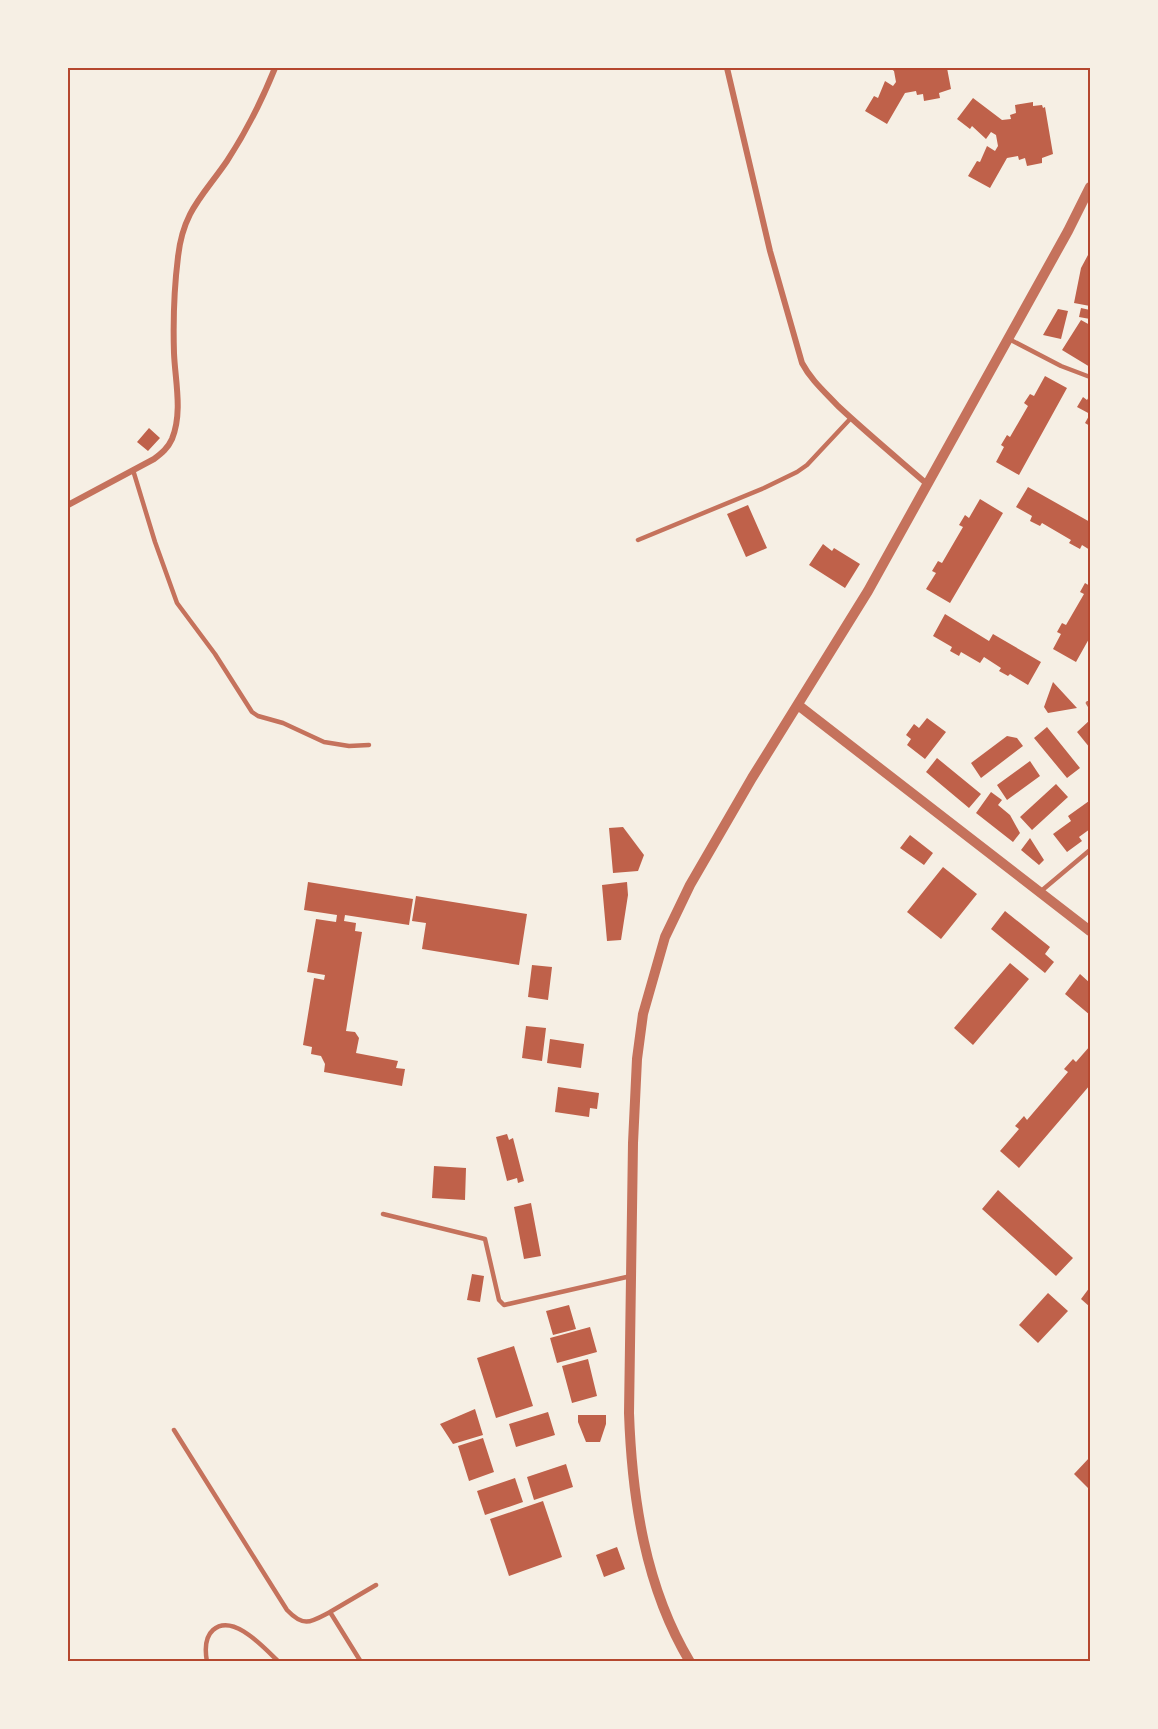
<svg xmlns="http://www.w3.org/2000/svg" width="1158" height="1729" font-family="Signika,sans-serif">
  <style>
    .building { fill: #bf614a }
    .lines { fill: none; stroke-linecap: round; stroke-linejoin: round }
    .service { stroke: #c5725c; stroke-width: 4.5 }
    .minor { stroke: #c5725c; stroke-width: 6 }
    .tertiary { stroke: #c5725c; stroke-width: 10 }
    .neatline { fill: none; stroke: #b5482f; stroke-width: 2 }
  </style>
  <rect width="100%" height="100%" fill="#f6efe4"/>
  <!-- building -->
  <path class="building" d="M890,68H947L951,89L939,93L940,98L924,101L923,94L917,95L916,91L905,93L887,124L865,111L874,96L878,98L885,81L893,86L896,82L894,71Z
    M973,98L1002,120L1011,119L1010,115L1016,113L1015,105L1033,102V106L1042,105L1043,108L1045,107L1053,154L1042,158V163L1027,166L1025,158L1019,160L1018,156L1007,158L990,188L968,176L977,161L980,162L987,146L995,151L998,146L996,135L991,132L986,139L972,126L970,129L957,119Z
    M1088,255L1090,256V306L1074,303L1081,268Z
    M1081,308L1090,310V319L1079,317Z
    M1058,309L1068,311L1061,339L1043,335Z
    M1081,320L1090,325V367L1062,350Z
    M1045,376L1067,388L1019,475L996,462L1004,447L1001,445L1007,435L1010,437L1028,406L1024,403L1030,394L1034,396Z
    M1090,395V426L1085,423L1090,414L1077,407L1083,397L1087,400Z
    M149,428L160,438L148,451L137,442Z
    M1028,487L1090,522V550L1082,545L1080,549L1069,543L1071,540L1042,523L1040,526L1030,521L1032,516L1016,507Z
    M980,499L1003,513L950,603L926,589L936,573L932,571L938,561L942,563L963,527L959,525L965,515L969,518Z
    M748,505L767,548L746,557L727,514Z
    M823,544L832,551L834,548L860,564L845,588L809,565Z
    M1085,583L1090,586V637L1076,662L1053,649L1061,634L1057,632L1062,623L1066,625L1084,594L1080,592Z
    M945,614L989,641L993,634L1041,662L1028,685L1010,674L1008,676L999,671L1001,668L984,657L980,663L961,652L959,656L950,651L952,647L933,636Z
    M1053,682L1077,708L1048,713L1044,707Z
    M927,718L946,732L925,759L907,745L911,739L906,735L914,724L919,728Z
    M1090,720V748L1077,732Z
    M1047,727L1080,768L1067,778L1034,738Z
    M1007,736L1017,738L1023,746L981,778L971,763Z
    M937,758L981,794L969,808L926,772Z
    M1030,761L1040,776L1007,800L997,785Z
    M1056,784L1068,797L1032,830L1020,817Z
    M991,792L1002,800L998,805L1010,815L1020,833L1013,842L976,813Z
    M1089,801L1090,804V829L1079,837L1082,841L1067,852L1053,834L1071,821L1068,816Z
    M623,827L644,855L638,871L613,873L609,828Z
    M910,835L933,853L924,865L900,848Z
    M1030,838L1044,860L1039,865L1021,850Z
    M943,867L977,894L941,939L907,912Z
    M308,882L413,899L409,925L345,915L344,921L356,923L355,931L362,932L346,1031L355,1032L359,1038L356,1053L398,1061L396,1068L405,1069L402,1086L324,1072L325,1064L321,1056L311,1054L312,1047L303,1045L314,978L324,980L325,975L307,972L316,919L336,922L337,915L304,910Z
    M627,882L628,895L621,940L607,941L602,885Z
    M416,896L527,914L519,965L422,949L426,923L412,921Z
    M1005,911L1050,947L1045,954L1054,962L1045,973L991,929Z
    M1010,963L1029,979L973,1045L954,1028Z
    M532,965L552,967L548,1000L528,997Z
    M1080,974L1090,983V1015L1065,994Z
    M526,1026L546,1028L542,1061L522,1058Z
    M550,1039L584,1044L581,1068L547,1063Z
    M1090,1046V1085L1019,1168L1000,1151L1019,1129L1015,1126L1024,1116L1027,1120L1068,1072L1064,1069L1073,1059L1076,1062Z
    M558,1087L599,1093L597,1109L590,1108L589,1117L555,1112Z
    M507,1134L509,1140L513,1138L524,1181L518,1183L517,1178L507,1181L496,1137Z
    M434,1166L466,1168L465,1200L432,1198Z
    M998,1190L1073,1258L1056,1276L982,1209Z
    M531,1203L541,1256L524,1259L514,1207Z
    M472,1274L484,1276L480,1302L467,1300Z
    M1090,1287V1307L1081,1299Z
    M1048,1293L1068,1311L1038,1343L1019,1325Z
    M569,1305L576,1329L553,1335L546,1311Z
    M590,1327L597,1352L557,1363L550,1338Z
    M514,1346L533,1406L496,1418L477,1358Z
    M588,1359L597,1396L572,1403L562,1366Z
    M475,1409L483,1435L453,1444L440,1424Z
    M548,1412L555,1435L516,1447L509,1424Z
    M578,1415H606V1424L600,1442H586L578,1422Z
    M483,1438L494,1472L469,1481L458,1446Z
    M1090,1457V1490L1074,1474Z
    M566,1464L573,1487L534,1500L527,1477Z
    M515,1478L523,1502L485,1515L477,1491Z
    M543,1501L562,1557L509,1576L490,1519Z
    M617,1547L625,1569L604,1577L596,1555Z"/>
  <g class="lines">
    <!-- service -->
    <path class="service" d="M1009,339L1061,366L1090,377
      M133,470L155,542L177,603L215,654L252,712L258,716L283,723L324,742L349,746L369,745
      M638,540L764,488L797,472L807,465L851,418
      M1088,703L1090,706
      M1040,892L1090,850
      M383,1214L485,1239L499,1300L504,1305L631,1276
      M174,1430L287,1610C304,1628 311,1622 330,1612L361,1662
      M330,1612L376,1585
      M207,1662C205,1651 204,1638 213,1630C233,1612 265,1649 279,1662"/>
    <!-- minor -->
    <path class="minor" d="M727,68L770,251L802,363C811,380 825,392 838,406C867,433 897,458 927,484
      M68,505L154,459C162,453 168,448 172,439C183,412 175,380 174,353C173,321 174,289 178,257C183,211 203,196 227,161C246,132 262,100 275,68"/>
    <!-- tertiary -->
    <path class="tertiary" d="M798,705L1090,931
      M690,1662C645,1587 632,1498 629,1413L633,1143L637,1059L643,1014L665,937L690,885L752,778L868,591L1068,231L1090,187"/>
  </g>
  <!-- border -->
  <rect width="1158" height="1729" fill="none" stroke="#f6efe4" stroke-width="138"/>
  <rect x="69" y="69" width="1020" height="1591" class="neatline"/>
</svg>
